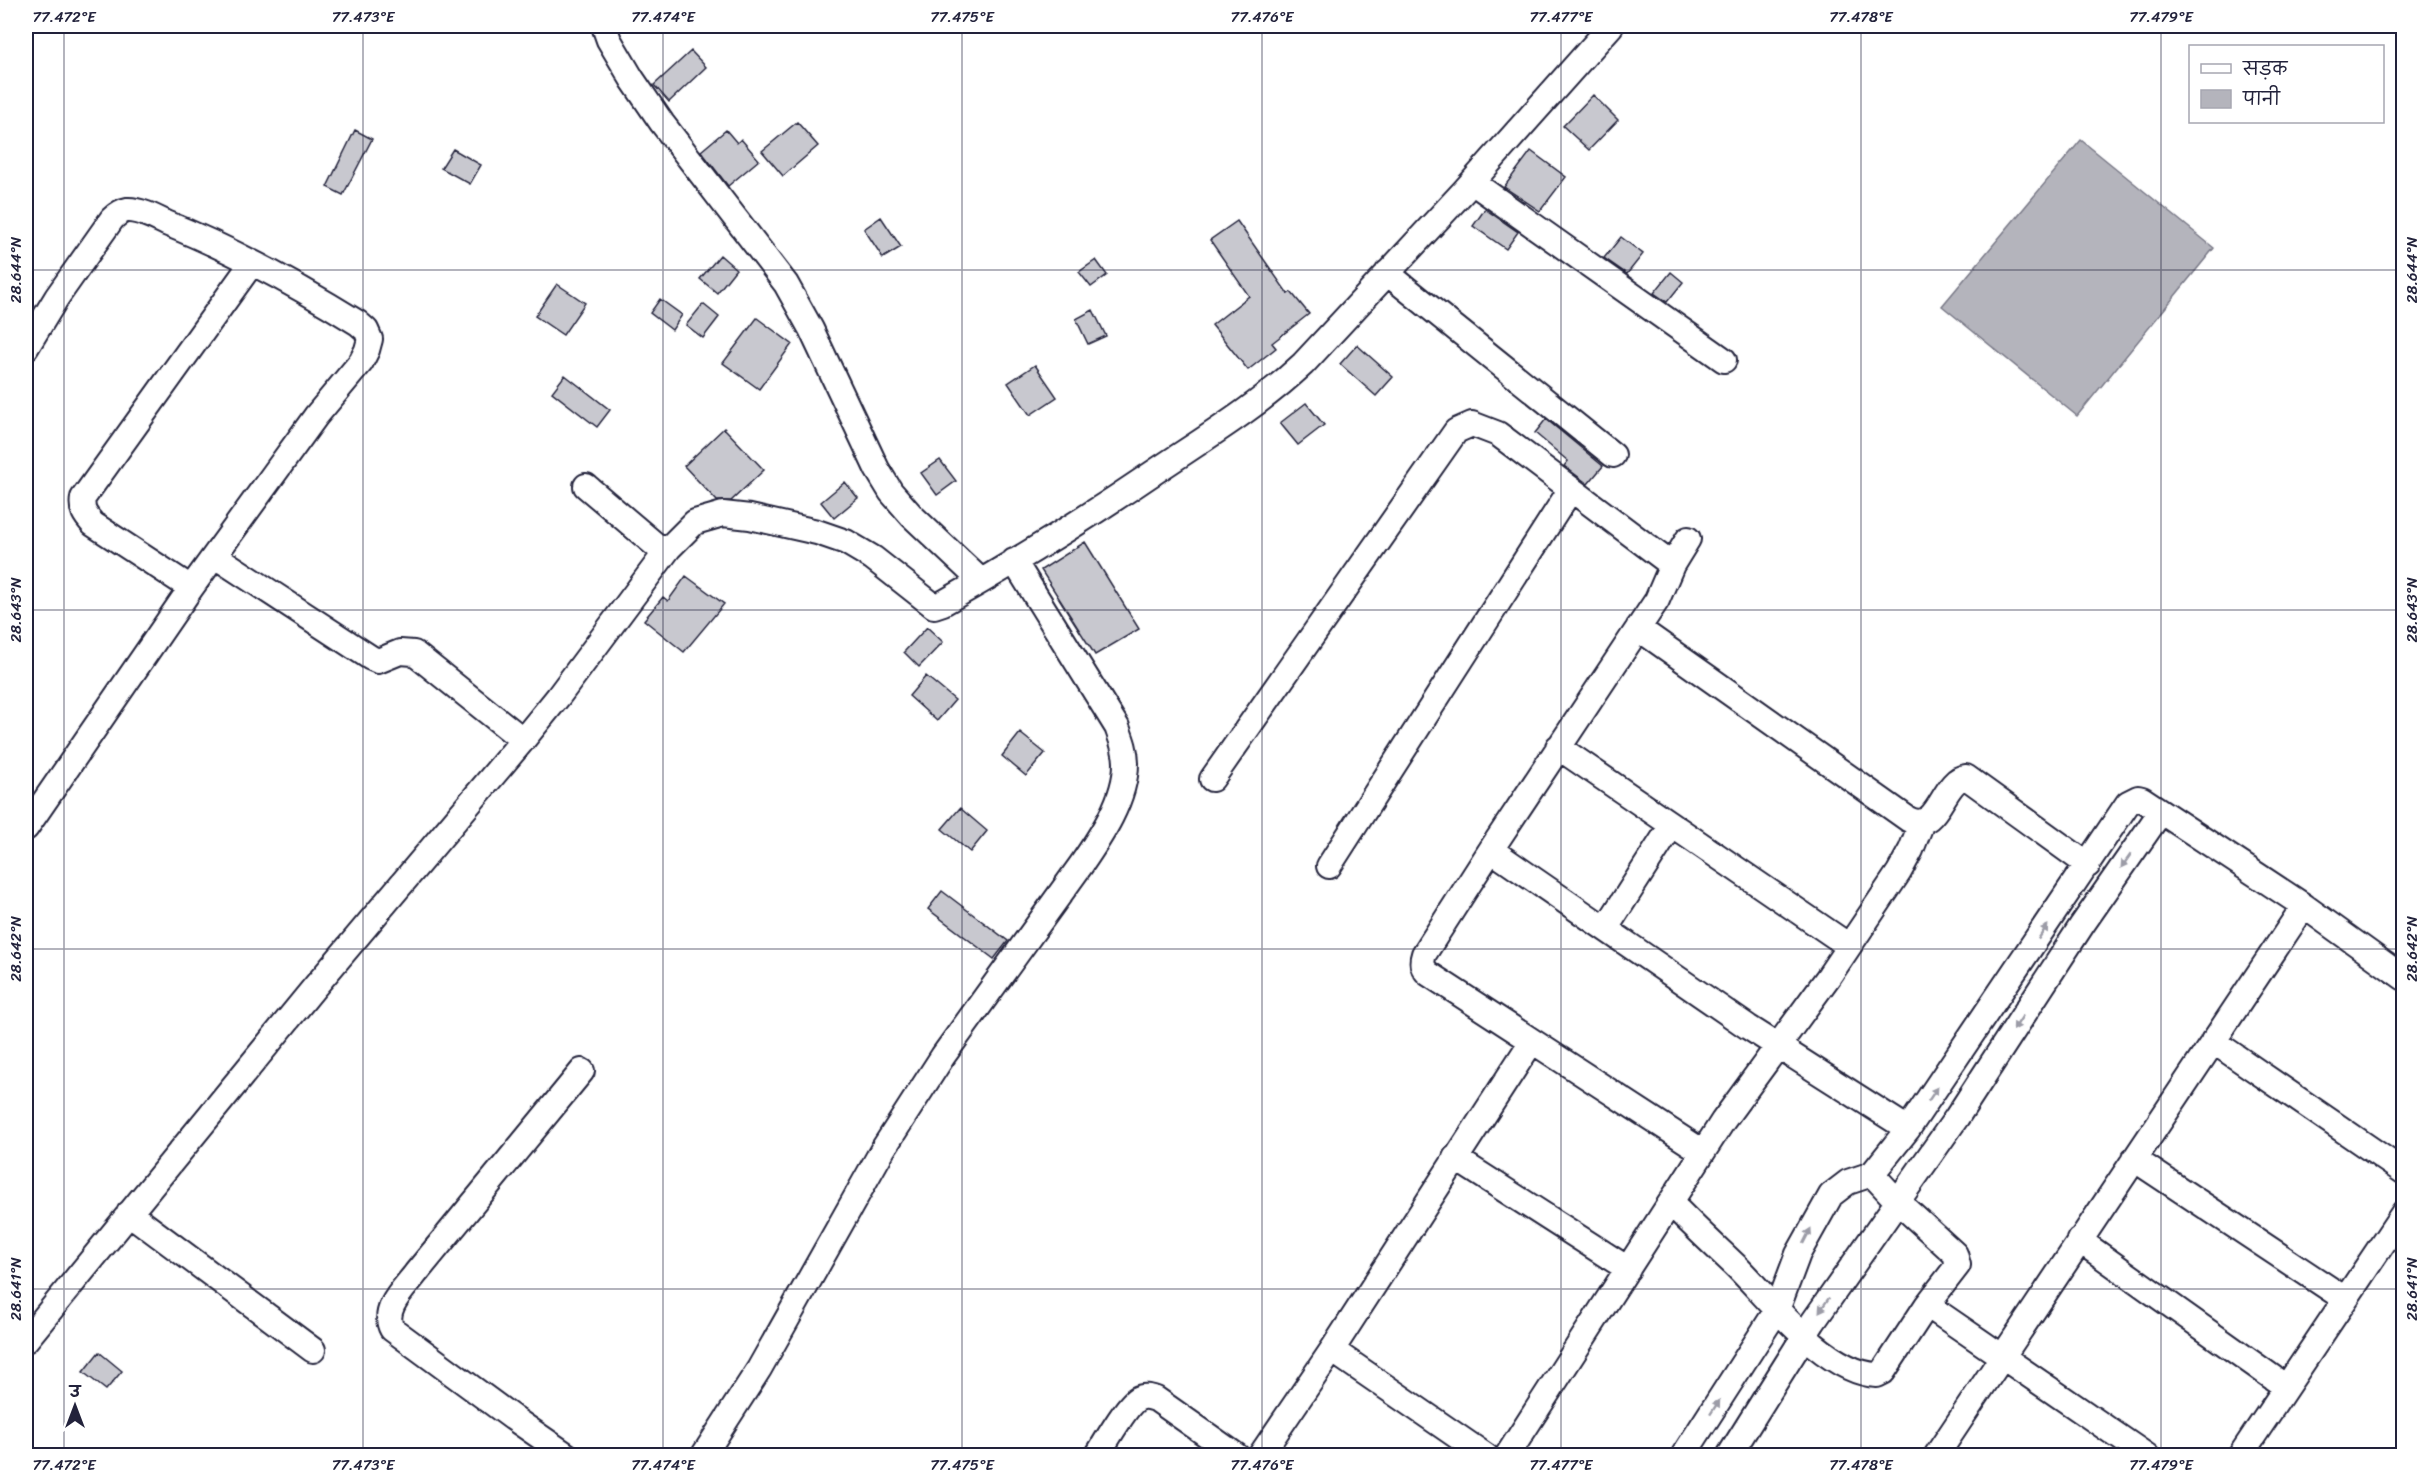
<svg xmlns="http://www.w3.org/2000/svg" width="2429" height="1481" font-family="Sriracha,'Playpen Sans Deva',sans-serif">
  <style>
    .water { fill: #b4b4bc; stroke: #7a7a88; stroke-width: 1.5 }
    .building { fill: #c8c8cf; stroke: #22223b; stroke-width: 1.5 }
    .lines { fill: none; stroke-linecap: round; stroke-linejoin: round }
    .minor-casing { stroke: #22223b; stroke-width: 28 }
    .minor { stroke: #fff; stroke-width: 24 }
    .oneway { fill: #9c9ca7 }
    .ticks { fill: none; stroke: #22223b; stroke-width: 1.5; stroke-opacity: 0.45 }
    .neatline { fill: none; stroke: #22223b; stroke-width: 2 }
    .ticks-label { font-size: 15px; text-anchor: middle; fill: #22223b }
  </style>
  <rect width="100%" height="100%" fill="#fff"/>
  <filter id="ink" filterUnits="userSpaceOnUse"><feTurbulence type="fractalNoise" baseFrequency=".0167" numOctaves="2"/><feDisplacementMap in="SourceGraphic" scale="12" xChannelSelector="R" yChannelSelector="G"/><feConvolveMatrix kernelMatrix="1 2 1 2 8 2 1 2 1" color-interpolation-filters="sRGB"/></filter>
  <g filter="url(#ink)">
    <!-- water -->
    <path class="water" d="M2081,140L2214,248L2077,416L1942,306Z"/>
    <!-- building -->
    <path class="building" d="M691,51L706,67L669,102L654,85Z
      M1593,95L1618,120L1589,150L1563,126Z
      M797,122L818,146L783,176L762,151Z
      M355,130L372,139L343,195L327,187Z
      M726,130L737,143L741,139L759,160L728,186L701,151Z
      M453,149L481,165L470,184L441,168Z
      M1531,151L1566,177L1540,211L1504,187Z
      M1485,209L1518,232L1506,249L1473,226Z
      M881,217L901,247L883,258L864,229Z
      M1237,221L1288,294L1291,292L1309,314L1272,343L1276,348L1248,370L1212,325L1249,296L1210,240Z
      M1621,237L1643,254L1627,274L1604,258Z
      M720,255L736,269L717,293L700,279Z
      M1096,260L1107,275L1091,287L1079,272Z
      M1671,272L1683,282L1667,302L1654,293Z
      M557,284L585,303L563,335L535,316Z
      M660,299L682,315L672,330L650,313Z
      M703,304L719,317L703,338L686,325Z
      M1093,310L1106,336L1088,344L1076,319Z
      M757,318L792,344L759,389L723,363Z
      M1357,345L1393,377L1376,396L1340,364Z
      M1035,365L1057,397L1030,415L1008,383Z
      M565,375L610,410L597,427L552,392Z
      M1306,403L1324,425L1298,445L1280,423Z
      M1546,419L1603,466L1588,484L1564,466L1568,461L1535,433Z
      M724,428L764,470L731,501H717L684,466Z
      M940,460L956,481L937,495L921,473Z
      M845,482L858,498L834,518L821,502Z
      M1085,542L1139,629L1095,655L1041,570Z
      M686,576L724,604L684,652L644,620L663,597L668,601Z
      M927,627L943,642L919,667L904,652Z
      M926,676L955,700L937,721L909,696Z
      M1020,733L1045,753L1026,776L1002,756Z
      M960,808L987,831L970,852L942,829Z
      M942,891L1008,941L994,959L928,909Z
      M99,1352L122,1371L106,1390L83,1372Z"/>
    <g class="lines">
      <!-- minor casing -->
      <g class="minor-casing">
        <path id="minor" d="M604,26L609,40L632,79L662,123L786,284L811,329L877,469L891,492L912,516L981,581
          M1472,182L1724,360
          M1387,273L1613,455
          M26,348L57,297L112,219C116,215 121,211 127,210C139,209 156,218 166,223C233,250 297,285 358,323L366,330L370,339L367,350L361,362L316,416L191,588L26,828
          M586,486L665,553
          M1688,539L1672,565L1657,600L1494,845L1424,954C1421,963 1422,968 1429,974L1703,1152
          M215,556L371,658L378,661L400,652L414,653L523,740
          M191,588L93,524C85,515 81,510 83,498L252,263
          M1638,628L1908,819C1939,835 1942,779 1966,777L2088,865
          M1558,747L1849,946
          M1212,779L1456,431L1472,424L1498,434L1672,565
          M1491,850L1748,1027L1908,1129
          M1329,866L1571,489
          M1606,928L1672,825
          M2213,1041L2404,1172
          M1455,1158L1628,1269
          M2134,1159L2345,1299
          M1671,1203C1692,1225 1715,1246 1737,1267C1771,1301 1826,1373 1877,1375L1883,1372L1927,1305L1958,1265L1955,1254L1897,1201L1872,1174
          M129,1213L313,1350
          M2079,1240L2286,1387
          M1927,1305L2147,1456
          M26,1340L313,989L523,740L558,697L669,548L695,522L723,514L750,517L817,532L846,542L873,558L934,606L943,603C1016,562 1087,518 1156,471C1207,437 1258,406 1303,364L1464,191L1611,26
          M1332,1350L1486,1456
          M568,1456L513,1418L392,1329C381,1309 405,1288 416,1273L582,1071
          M703,1456L759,1369L883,1149L943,1056L1081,865C1101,836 1126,799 1126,763C1126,750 1121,738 1117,727L1014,561
          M1097,1456C1105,1443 1126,1406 1137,1399C1144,1395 1150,1397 1156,1399L1237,1456
          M1260,1456L1332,1350L1532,1041
          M1507,1456L1723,1121L1829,976L1899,872L1911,850L1922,822
          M1683,1456L1777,1310L1798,1254L1831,1195L1848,1182L1872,1174L1908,1129L2128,803L2138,798L2142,799L2304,906L2404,978
          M1729,1456L1813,1322L1957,1117L2082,925L2160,813
          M1936,1456L2304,906
          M2240,1456L2404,1212"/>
      </g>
      <!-- minor -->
      <use href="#minor" class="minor"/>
    </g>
    <!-- one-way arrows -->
    <defs><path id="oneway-solid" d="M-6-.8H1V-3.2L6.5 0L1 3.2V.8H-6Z" transform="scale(1.5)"/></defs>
    <g class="oneway">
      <use href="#oneway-solid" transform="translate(2126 861) rotate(125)"/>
      <use href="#oneway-solid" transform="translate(2043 932) rotate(-56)"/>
      <use href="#oneway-solid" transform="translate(2018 1023) rotate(123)"/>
      <use href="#oneway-solid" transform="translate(1933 1094) rotate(-56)"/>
      <use href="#oneway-solid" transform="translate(1807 1236) rotate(-63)"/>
      <use href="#oneway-solid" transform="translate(1824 1305) rotate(125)"/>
      <use href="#oneway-solid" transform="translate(1715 1407) rotate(-57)"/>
    </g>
  </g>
  <!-- ticks -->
  <path class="ticks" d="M64,26V1456M363,26V1456M663,26V1456M962,26V1456M1262,26V1456M1561,26V1456M1861,26V1456M2161,26V1456M26,270H2404M26,610H2404M26,949H2404M26,1289H2404"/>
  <!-- margin -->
  <rect width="2429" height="1481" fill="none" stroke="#fff" stroke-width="66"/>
  <!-- legend -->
  <rect x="2189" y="45" width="195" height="78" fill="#ffffff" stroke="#a7a7b1" stroke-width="1.5"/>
  <rect x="2201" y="64" width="30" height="9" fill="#ffffff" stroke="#a7a7b1" stroke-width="1.5"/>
  <text x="2243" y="75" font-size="18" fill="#22223b">सड़क</text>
  <rect x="2201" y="90" width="30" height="18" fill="#b4b4bc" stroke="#a7a7b1" stroke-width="1.5"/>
  <text x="2243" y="105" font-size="18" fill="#22223b">पानी</text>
  <!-- north arrow -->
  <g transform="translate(75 1406)" stroke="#ffffff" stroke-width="4.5" paint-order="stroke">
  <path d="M0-4.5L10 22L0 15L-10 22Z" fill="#22223b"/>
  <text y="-9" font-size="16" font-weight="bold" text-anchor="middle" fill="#22223b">उ</text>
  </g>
  <rect x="33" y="33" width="2363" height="1415" class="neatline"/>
  <g class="ticks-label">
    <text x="64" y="22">77.472°E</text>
    <text x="363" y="22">77.473°E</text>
    <text x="663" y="22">77.474°E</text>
    <text x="962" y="22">77.475°E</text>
    <text x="1262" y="22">77.476°E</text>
    <text x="1561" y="22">77.477°E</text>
    <text x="1861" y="22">77.478°E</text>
    <text x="2161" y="22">77.479°E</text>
    <text transform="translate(16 270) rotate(-90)" y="5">28.644°N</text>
    <text transform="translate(2412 270) rotate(-90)" y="5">28.644°N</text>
    <text transform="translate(16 610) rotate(-90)" y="5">28.643°N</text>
    <text transform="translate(2412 610) rotate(-90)" y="5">28.643°N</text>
    <text transform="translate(16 949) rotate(-90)" y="5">28.642°N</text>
    <text transform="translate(2412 949) rotate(-90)" y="5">28.642°N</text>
    <text transform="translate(16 1289) rotate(-90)" y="5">28.641°N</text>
    <text transform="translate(2412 1289) rotate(-90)" y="5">28.641°N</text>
    <text x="64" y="1470">77.472°E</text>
    <text x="363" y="1470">77.473°E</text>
    <text x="663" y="1470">77.474°E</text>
    <text x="962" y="1470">77.475°E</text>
    <text x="1262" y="1470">77.476°E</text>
    <text x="1561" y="1470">77.477°E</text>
    <text x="1861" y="1470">77.478°E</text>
    <text x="2161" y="1470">77.479°E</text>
  </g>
</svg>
